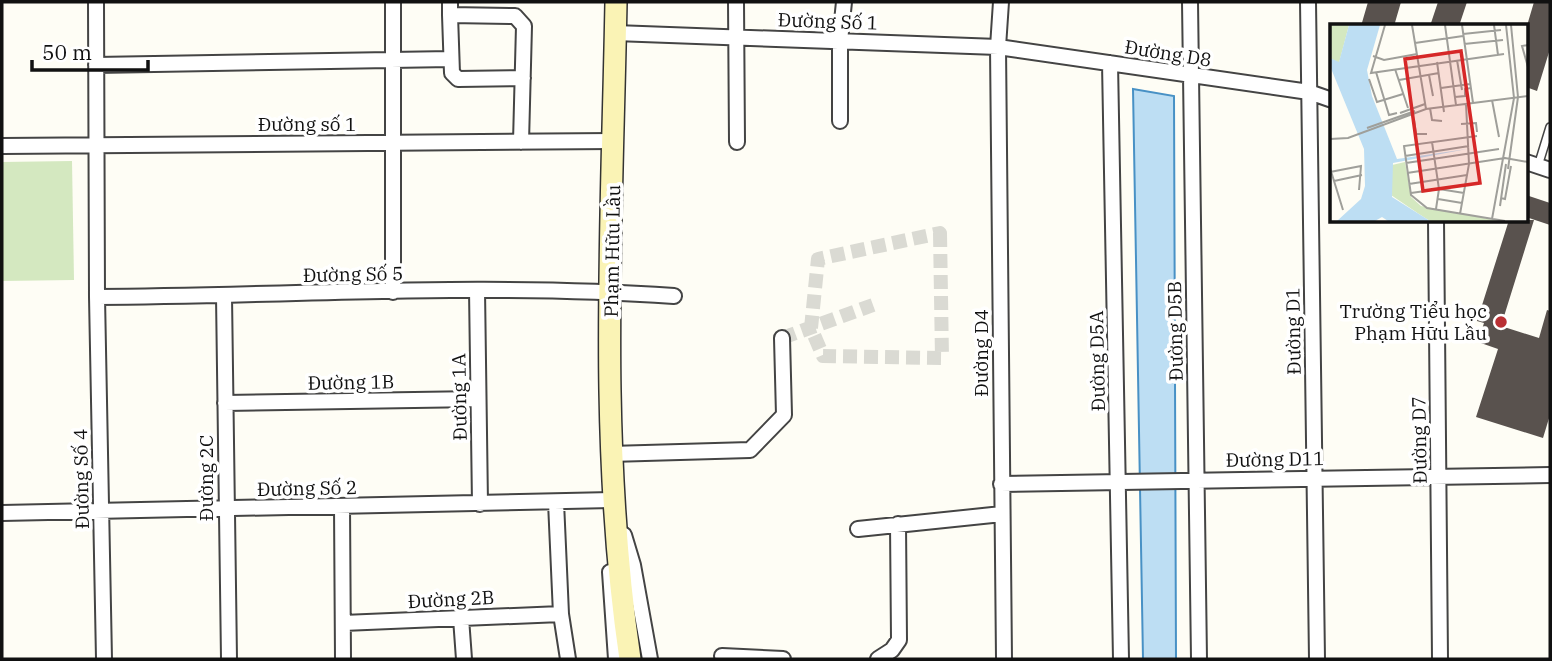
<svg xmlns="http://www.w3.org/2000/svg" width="1552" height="661" font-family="'IBM Plex Serif',serif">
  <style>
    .green { fill: #d4e8c0 }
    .water { fill: #bddef3; stroke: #4891c5; stroke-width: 2 }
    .building { fill: #59524e }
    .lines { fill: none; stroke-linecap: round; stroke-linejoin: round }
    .street-tunnel { stroke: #dadad3; stroke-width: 14; stroke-dasharray: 14 7; stroke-linecap: butt }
    .lane-casing { stroke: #444; stroke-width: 10 }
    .street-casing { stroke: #444; stroke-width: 18 }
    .secondary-casing { stroke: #333; stroke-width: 24 }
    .lane { stroke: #fff; stroke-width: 7 }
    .street { stroke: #fff; stroke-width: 14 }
    .secondary { stroke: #faf3b5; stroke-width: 21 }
    .poi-dot { fill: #b93034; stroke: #fff; stroke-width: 2.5 }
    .labels { text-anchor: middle; stroke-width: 7; stroke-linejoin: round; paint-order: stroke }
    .street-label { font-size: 19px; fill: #111; stroke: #fff }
    .poi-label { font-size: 19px; fill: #111; stroke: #fff; text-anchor: end }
    .inset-road { fill: none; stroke: #9f9f9a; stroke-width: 2 }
    .view { fill: #d62828; fill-opacity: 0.15; stroke: #d62828; stroke-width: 3.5 }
    .inset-edge { fill: none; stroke: #111; stroke-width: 3.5 }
  </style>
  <rect width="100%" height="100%" fill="#fefdf5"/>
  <!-- green -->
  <path class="green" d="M72,161L74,280L2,281V162Z"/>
  <!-- water -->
  <path class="water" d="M1133,89L1174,96L1176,659H1143Z"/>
  <!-- building -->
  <path class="building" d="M1368,2H1401L1394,26H1361Z
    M1438,2H1467L1459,26H1430Z
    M1534,2H1550V49L1537,91L1526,87V29Z
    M1526,195L1550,203V225L1526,217Z
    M1509,220H1534L1501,326L1539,338L1547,310L1550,311V415L1543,438L1476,417L1498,349L1478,342L1484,323L1477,321Z"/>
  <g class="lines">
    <!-- street-tunnel -->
    <path class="street-tunnel" d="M940,233L942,358L823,356L811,328L818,259Z
      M782,338L873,305"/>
    <!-- lane casing -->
    <g class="lane-casing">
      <path id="lane" d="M1538,166L1550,127"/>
    </g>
    <!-- street casing -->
    <g class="street-casing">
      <path id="street" d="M96,2L97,297L104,659
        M450,2V15L515,16L524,26L521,142
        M736,2L737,142
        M1001,2L998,47L1004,659
        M1190,2L1199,659
        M1308,2L1317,659
        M450,15L452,73L458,79L523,78
        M615,33L998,47L1309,92L1332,100
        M1110,63L1121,659
        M96,65L451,59
        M840,121V41L844,2
        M2,146L614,141
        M1526,162L1550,170
        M1436,220L1440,659
        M477,290L480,504
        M393,292V2
        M224,296L229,659
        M97,297C289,296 483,282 674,296
        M225,403L478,399
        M610,454L750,450L784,415L782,338
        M1001,484L1550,475
        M556,502L561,614L568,659
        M342,506L343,659
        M2,513L612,500
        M858,529L1002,514
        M624,535L633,565L650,659
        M610,572L616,659
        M461,618L464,659
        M343,623L561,614
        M722,656L783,659
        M878,659L892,650L899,640L898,524"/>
    </g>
    <!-- secondary casing -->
    <g class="secondary-casing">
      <path id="secondary" d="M616,2C612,221 598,442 630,659"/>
    </g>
    <!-- lane -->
    <use href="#lane" class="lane"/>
    <!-- street -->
    <use href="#street" class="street"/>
    <!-- secondary -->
    <use href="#secondary" class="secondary"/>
  </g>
  <!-- markers -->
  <circle class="poi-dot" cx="1501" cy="322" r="7"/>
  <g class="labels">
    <!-- street labels -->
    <g class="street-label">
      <text transform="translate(828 21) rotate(2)" y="7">Đường Số 1</text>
      <text transform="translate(1168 53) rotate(9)" y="7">Đường D8</text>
      <text x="307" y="131">Đường số 1</text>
      <text transform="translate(612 251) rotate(-89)" y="7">Phạm Hữu Lầu</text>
      <text transform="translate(353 274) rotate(-1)" y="7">Đường Số 5</text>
      <text transform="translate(1175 331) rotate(-91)" y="7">Đường D5B</text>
      <text transform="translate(1293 331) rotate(-91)" y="7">Đường D1</text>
      <text transform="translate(981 353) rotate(-90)" y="7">Đường D4</text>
      <text transform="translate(1097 361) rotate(-91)" y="7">Đường D5A</text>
      <text transform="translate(351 382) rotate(-1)" y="7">Đường 1B</text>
      <text transform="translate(459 397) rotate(-91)" y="7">Đường 1A</text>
      <text transform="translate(1419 440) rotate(-91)" y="7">Đường D7</text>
      <text transform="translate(1275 459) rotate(-1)" y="7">Đường D11</text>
      <text transform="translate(206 478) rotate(-90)" y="7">Đường 2C</text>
      <text transform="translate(81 479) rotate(-91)" y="7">Đường Số 4</text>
      <text transform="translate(307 488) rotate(-1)" y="7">Đường Số 2</text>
      <text transform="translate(451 599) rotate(-3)" y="7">Đường 2B</text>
    </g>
    <!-- poi labels -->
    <g class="poi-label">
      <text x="1487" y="318">Trường Tiểu học<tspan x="1487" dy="22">Phạm Hữu Lầu</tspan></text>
    </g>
  </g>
  <!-- overview -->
  <g transform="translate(1330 24)">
    <rect width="198" height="198" fill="#fefdf5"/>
    <path d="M0,1H19L9,39L0,34ZM75,138L81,173L91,182L169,197H100L89,190L61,171L62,141Z" fill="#d4e8c0"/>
    <path d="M19,1H50L37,46L42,72L67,135L137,125L63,139L62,173L100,197H58L52,193L45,197H7L31,175L35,162L34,125L0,42V34L9,38Z" fill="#bddef3"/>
    <path class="inset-road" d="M55,1L41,49L174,30M82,1L96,85M115,1L126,81M132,1L143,79M164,1L168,31M176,1L184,74M181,1L188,73M133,10L171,6M85,19L133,12M134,20L173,16M198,21L192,22L198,43M43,32L54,36L87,30M127,36L132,66M107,38L114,88M65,45L78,84M46,48L59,91L67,89M99,51L103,72M39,55L47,78L73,70M69,56L109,49M111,64L140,60M125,73L135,72V65L141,64M162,76L169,113M100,84L102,96L112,97M70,89L95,80M84,96L86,110H97M131,100L146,99L147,108M37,104L85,87M147,112L74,122L81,171L97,184L175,197M0,115L18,114L96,85L198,72M102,118L109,165L106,185M75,132L139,122M76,139L169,125M0,144L13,186M178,145L188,73M0,148L31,142L29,166M77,149L175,134L198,138M4,157L32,151M79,160L137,151M81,169L109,165L134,169M171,174L175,175L181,142M108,175L132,179M170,182L176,140M130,190L139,140L136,80M162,195L184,74"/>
    <path class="view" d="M131,27L150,159L93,167L75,35Z"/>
    <rect width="198" height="198" class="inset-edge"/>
  </g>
  <!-- border -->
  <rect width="1552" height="661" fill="none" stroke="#111111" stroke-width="7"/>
  <!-- scale -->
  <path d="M32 60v10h116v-10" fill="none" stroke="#111111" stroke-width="3.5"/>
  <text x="42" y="60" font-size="21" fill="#111111" stroke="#ffffff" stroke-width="5" paint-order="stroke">50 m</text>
</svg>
